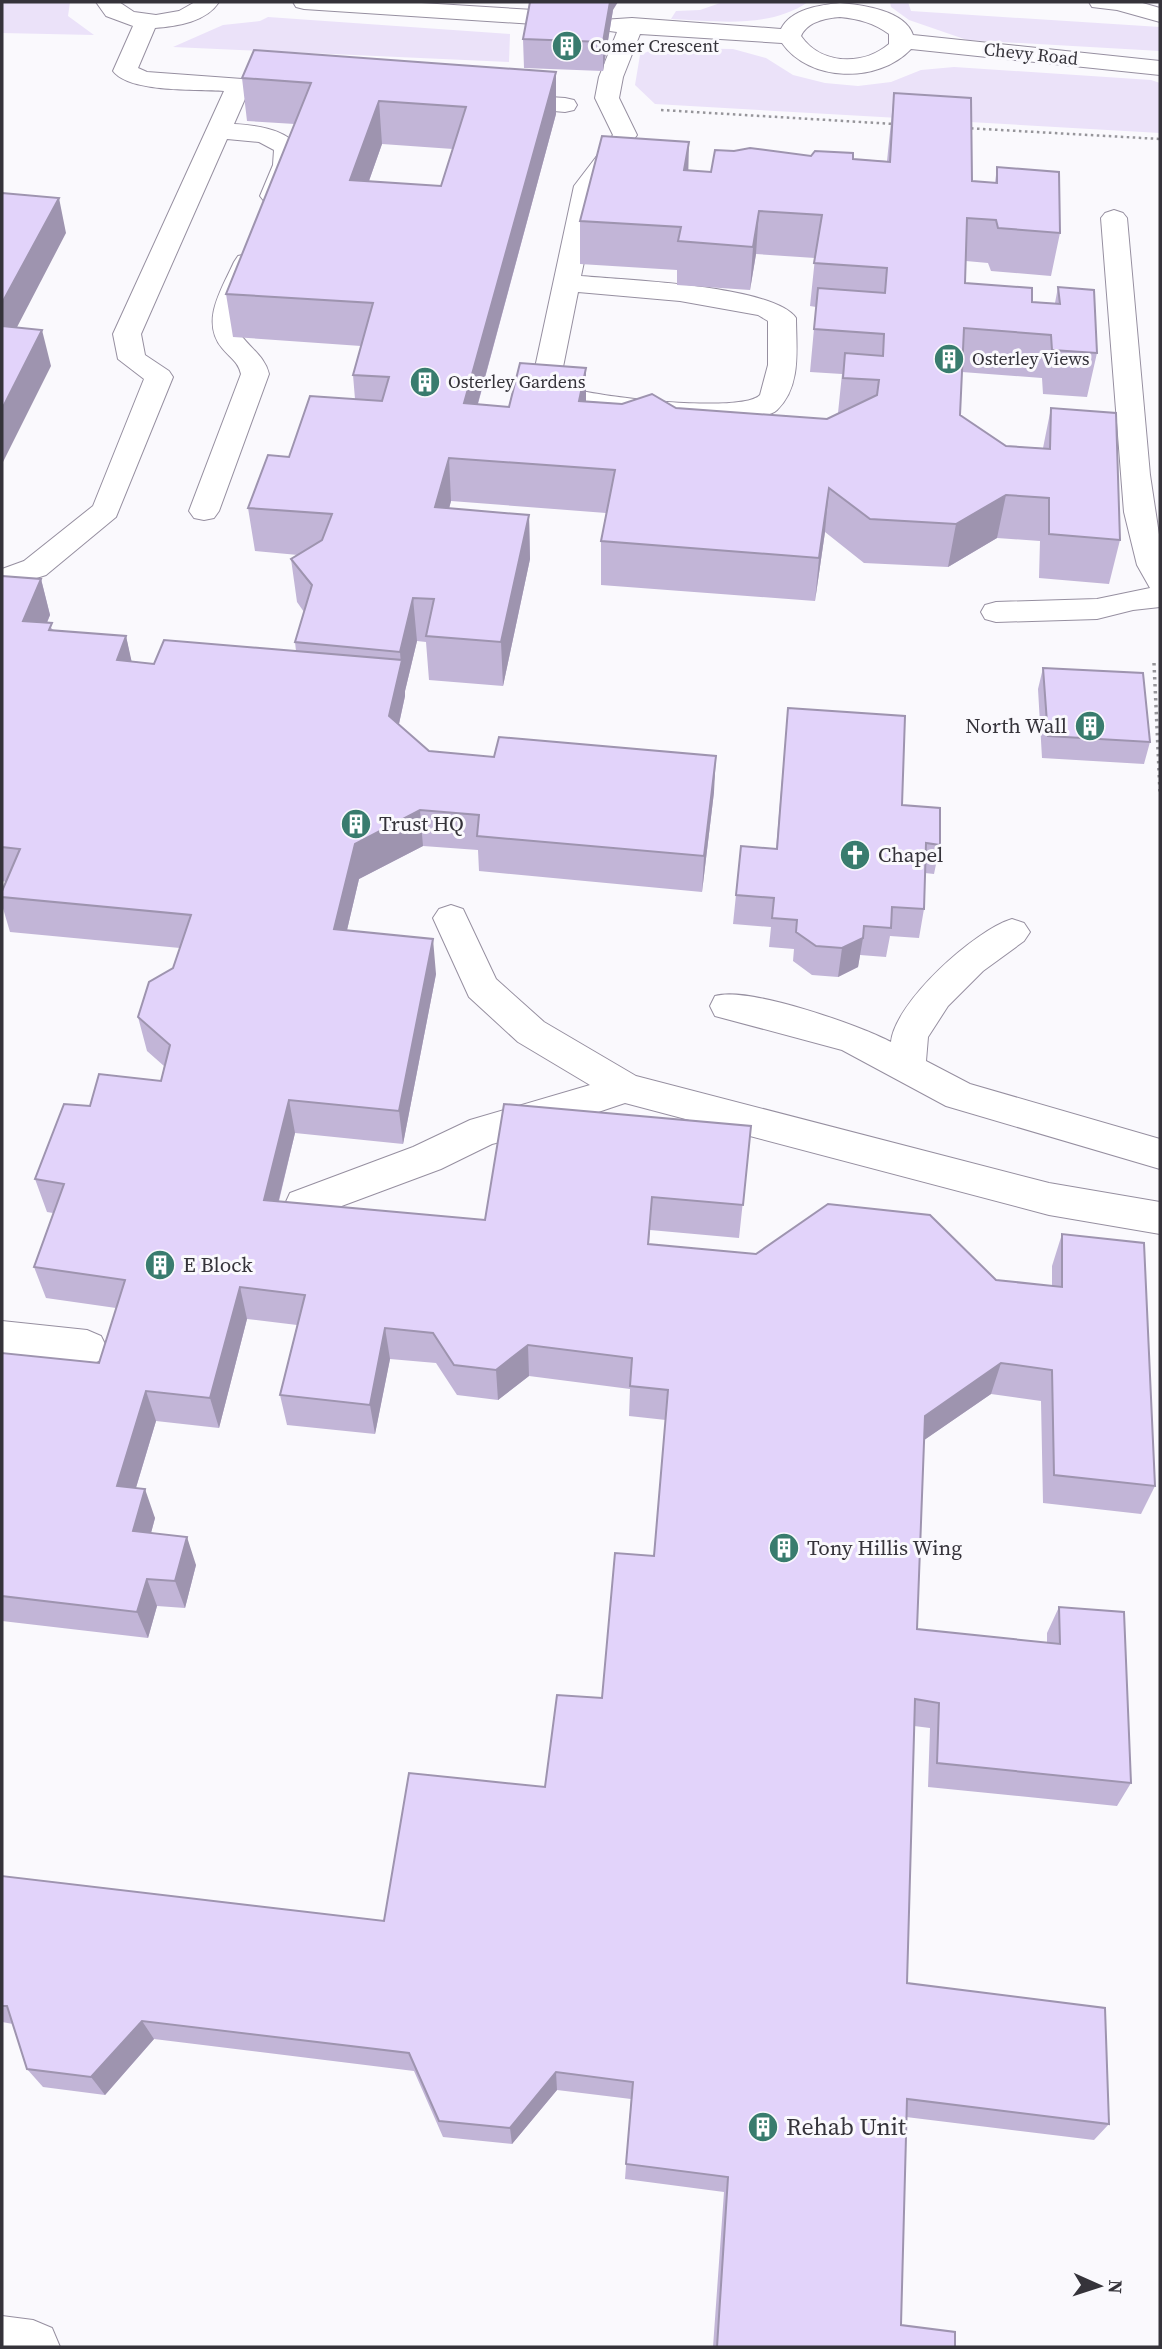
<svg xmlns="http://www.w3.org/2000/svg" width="1162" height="2349" font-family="'Source Serif 4',serif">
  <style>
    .green { fill: #ebe2f9 }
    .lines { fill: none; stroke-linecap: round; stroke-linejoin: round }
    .minor-casing { stroke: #968fa0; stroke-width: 2 }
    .path-far1 { stroke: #96959a; stroke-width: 2.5; stroke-dasharray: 2.5 3.5; stroke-linecap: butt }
    .path { stroke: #96959a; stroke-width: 3.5; stroke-dasharray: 2.5 4.5; stroke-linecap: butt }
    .minor { fill: #fff; fill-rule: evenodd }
    .wall { fill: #c2b5d7; fill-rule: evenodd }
    .shaded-wall { fill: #9e94af }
    .building { fill: #e2d3fa; stroke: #9e94af; stroke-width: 2; fill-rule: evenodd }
    .labels { text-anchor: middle; stroke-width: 6; stroke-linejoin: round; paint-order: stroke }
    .far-poi-label { font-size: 18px; fill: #35333a; stroke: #faf9fd; text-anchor: start }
    .far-street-label { font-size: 18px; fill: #35333a; stroke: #faf9fd }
    .poi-label { font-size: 21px; fill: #35333a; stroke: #faf9fd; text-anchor: start }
    .near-poi-label { font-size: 24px; fill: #35333a; stroke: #faf9fd; text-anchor: start }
  </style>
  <rect width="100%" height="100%" fill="#faf9fd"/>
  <!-- green -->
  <path class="green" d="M2,2H70L68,16L94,35L2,33Z
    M723,2H808C768,29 717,21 671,19L676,11L700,10Z
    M890,2H908L911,11L1160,27V51L967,40L909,20L891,7Z
    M268,17L510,34L509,62L173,47L223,25L260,21Z
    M656,48L733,49L766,58L793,75L825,83L858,86L891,82L921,70L954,67L1151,80L1160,83V133L655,104L635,85L640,55Z"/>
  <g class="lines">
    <!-- minor casing -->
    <g class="minor-casing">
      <path id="minor" d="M96,2H119L134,12L156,15L179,11L195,2H219C206,22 178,26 155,28L138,68L147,72L270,81L274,86L270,91L248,92L234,124C290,127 321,145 282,201L273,204L264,201L260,196L273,165L274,150L259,142L227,139L141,334L145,355L169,371L173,377L116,517L46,575L2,589V569L24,561L93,506L144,379L118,359L113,334L224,91C198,89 129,93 113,71L133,26L106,16Z
        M293,2H405L534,10L542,12L546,17L542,22L534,24L304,9L296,7Z
        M1089,2H1139L1160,8V22L1117,10L1092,7Z
        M840,3C862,5 905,10 913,35L1160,61V75L911,49C878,84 809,82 782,43L640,34L623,77L619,98L637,135L600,186L581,276C623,280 773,285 796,318C796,348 802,386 777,410C754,432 575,415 546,398C536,393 534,388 533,377L574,186L613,135L595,98L599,77L617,32L602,30L598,25L602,20L632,18L781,29C791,9 820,5 840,3ZM840,17C859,19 874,23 889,34V44C863,66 821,65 801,36C807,22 826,18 840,17ZM578,292L680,301L758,315L768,321V365L760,395C743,414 593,397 567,387L562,384L561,377Z
        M504,94L565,98L574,100L577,105L574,110L565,112L495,106L492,101L495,96Z
        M1114,210L1123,213L1127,218L1150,475L1160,541V607L1133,610L1097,619L996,622L985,619L981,612L985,605L996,602L1097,599L1150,588L1137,565L1124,512L1101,218L1105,213Z
        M247,254L256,256L260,262C253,280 228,322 244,339C254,351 265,358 269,374L219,511L214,518L204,520L194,518L189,511L241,374C238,361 230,358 222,348C200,321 222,289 234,262L238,256Z
        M451,905L463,909L496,979L544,1022L636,1076L1049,1183L1160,1202V1234L1049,1215L625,1103L536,1133L492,1144L441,1169L304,1220L290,1215L285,1204L290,1193L413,1147L470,1120L590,1085L518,1042L469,997L433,918L439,909Z
        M1012,919L1024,923L1030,932L1024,941L983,971L948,1006L928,1037L926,1061L970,1084L1160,1139V1169L946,1106L842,1050L715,1016L710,1006L715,996C748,986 859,1025 891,1042C895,1002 975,930 1012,919Z
        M2,1321L87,1330L101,1336L107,1348L101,1360L87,1366L2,1355Z
        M2,2316L33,2320L52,2328L60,2347H2Z"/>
    </g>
    <!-- path-far1 -->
    <path class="path-far1" d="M661,110L894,124
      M965,128L1160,139"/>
    <!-- path -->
    <path class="path" d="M1154,663L1160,792"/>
    <!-- minor -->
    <use href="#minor" class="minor"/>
  </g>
  <!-- wall -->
  <path class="wall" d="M613,10L603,71L524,68L523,39Z
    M556,72V114L478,404L509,407L586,401L827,419L838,413L842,374L810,372L816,307L810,306L815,258L756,254L750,290L677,285V270L580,264V221L688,171L711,172L811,156L887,161L894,93L972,181L995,183L997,167L1060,233L1051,276L991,271L988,263L966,261L965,283L1032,302L1055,303L1058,287L1097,353L1087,397L1043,394L1042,378L962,372L960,415L1006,446L1043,448L1051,408L1120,540L1109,584L1039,578L1040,541L997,538L948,567L864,563L825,532L815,601L601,585V541L606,513L451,501L449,508L529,515L530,559L503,686L429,680L426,642L417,641L405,691V696L399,724L429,751L714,792L702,892L479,871L478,850L423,846L359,879L347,930L436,974L403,1144L295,1133L279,1201L485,1220L751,1126L739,1238L650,1230L649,1244L1052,1286V1266L1062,1234L1155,1486L1141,1514L1043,1503L1041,1401L991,1394L924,1440L917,1629L1047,1643V1633L1059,1607L1131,1783L1117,1806L928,1787L930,1728L914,1726L907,1983L1109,2124L1094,2140L906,2117L901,2325L955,2347H713L724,2192L625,2179L631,2099L557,2090L512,2144L443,2137L414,2071L154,2039L105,2095L43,2087L27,2069L13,2024L2,2022V1876L384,1921L545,1787L602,1698L654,1556L666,1420L629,1416L630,1389L529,1376L498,1400L457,1395L436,1363L390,1359L375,1434L287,1425L280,1395L297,1325L247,1319L219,1428L156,1421L136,1488L155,1518L151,1533L196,1565L185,1608L157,1606L148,1638L2,1621V1353L99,1363L116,1308L46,1298L34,1267L53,1213L47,1212L35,1179L90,1106L161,1081L164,1066L147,1051L138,1017L173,968L180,948L10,932L2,905V891L6,882L2,881V576L41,579L50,615L47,623L53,630L126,636L131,661L154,664L296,651L295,642L304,612L297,602L291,559L298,555L255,551L248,508L289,457L355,399L353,375L361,346L233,337L226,294L295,124L247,121L242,78ZM382,144L453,149L441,186L369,181Z
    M1043,668L1150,742L1144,764L1042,758L1038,689Z
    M788,708L902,805L940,845L934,874L925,873L924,909L919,938L890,936L886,957L860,955L858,967L838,977L812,975L793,961L794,949L769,947L771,927L733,924L741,846L776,849Z"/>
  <!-- shaded-wall -->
  <path class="shaded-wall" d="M610,2H618L613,10L603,71V42Z
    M556,72V114L466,447L464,403Z
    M379,101L382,144L354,223L350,180Z
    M689,142L688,185L684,170Z
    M59,198L66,233L2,356V303Z
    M759,211L756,254L750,290L753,247Z
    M42,330L51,366L2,464V409Z
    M586,368V412L579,401Z
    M449,458L451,501L438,551L435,507Z
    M829,488L825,532L815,601L819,558Z
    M1006,495L997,538L948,567L956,524Z
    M529,515L530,559L503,686L501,642Z
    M41,579L50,615L32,657L23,621Z
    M413,598L417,641L405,691V696L393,751L389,716L401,665L400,652Z
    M126,636L134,672L117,660Z
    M716,756L714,792L702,892L704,856Z
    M420,810L423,846L359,879L339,964L334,929L355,844Z
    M863,938L858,967L838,977L842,948Z
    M433,939L436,974L403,1144L399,1111Z
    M289,1100L295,1133L271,1232L264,1200Z
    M240,1287L247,1319L219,1428L210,1398Z
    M385,1328L390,1359L375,1434L370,1405Z
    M528,1345L529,1376L498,1400L496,1370Z
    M1001,1363L991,1394L917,1445L925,1416Z
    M146,1391L156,1421L128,1514L117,1486Z
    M145,1489L155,1518L144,1559L133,1531Z
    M187,1537L196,1565L185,1608L175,1581Z
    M147,1579L157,1606L148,1638L137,1612Z
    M142,2021L154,2039L105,2095L91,2077Z
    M556,2072L557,2090L512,2144L510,2128Z"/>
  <!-- building -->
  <path class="building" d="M530,2H610L603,42L523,39Z
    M254,50L556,72L464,403L509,407L520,363L586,368L579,401L622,404L652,394L676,408L827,419L877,395L879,380L843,378L845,353L883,356L884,334L814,329L818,288L885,293L887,268L814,263L822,215L759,211L753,247L678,241L681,227L580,221L602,136L689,142L684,170L711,172L715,150L734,151L750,148L811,156L815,151L853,153V159L890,162L894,93L971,98L972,181L997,183V167L1059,172L1060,233L998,228L996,220L967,218L965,283L1032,288V302L1060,304L1058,287L1094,290L1097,353L1052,350L1051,335L964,328L960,415L1006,446L1050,449L1051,408L1116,413L1120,540L1049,534V498L1006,495L956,524L870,519L829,488L819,558L601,541L615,470L449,458L435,507L529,515L501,642L426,636L434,599L413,598L400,652L295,642L312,585L291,559L322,540L332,514L248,508L268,455L289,457L310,396L382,401L389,377L353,375L373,303L226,294L311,83L242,78ZM379,101L466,107L441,186L350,180Z
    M2,193L59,198L2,303Z
    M2,326L42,330L2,409Z
    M2,576L41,579L23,621L52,623L49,630L126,636L117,660L154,664L164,640L402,660L389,716L429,751L494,757L499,737L716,756L704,856L477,836L479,815L420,810L355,844L334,929L433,939L399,1111L289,1100L264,1200L485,1220L504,1104L751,1126L743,1205L652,1197L648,1244L756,1254L828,1204L930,1215L996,1280L1062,1287V1234L1144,1243L1155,1486L1054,1475L1052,1370L1001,1363L925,1416L917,1629L1060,1644L1059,1607L1124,1612L1131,1783L937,1763L939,1703L915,1699L907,1983L1105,2008L1109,2124L907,2099L901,2325L955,2332V2347H717L728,2177L626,2164L633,2082L556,2072L510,2128L439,2121L409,2053L142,2021L91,2077L27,2069L7,2006H2V1876L384,1921L409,1773L545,1787L557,1695L602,1698L615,1553L654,1556L668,1390L630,1386L632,1358L528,1345L496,1370L454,1365L433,1333L385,1328L370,1405L280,1395L305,1295L240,1287L210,1398L146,1391L117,1486L145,1489L133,1531L187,1537L175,1581L147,1579L137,1612L2,1596V1353L99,1363L125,1280L34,1267L64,1184L35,1179L64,1104L90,1106L99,1074L161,1081L170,1045L138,1017L149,982L173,968L191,915L2,897V891L20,849L2,847Z
    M1043,668L1143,673L1150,742L1048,736Z
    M788,708L905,716L902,805L940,808V845L926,843L924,909L892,907L891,928L864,926L863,938L842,948L816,946L796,932L797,920L772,918L774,898L736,895L741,846L777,849Z"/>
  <!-- icons -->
  <defs>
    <g id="building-disc" transform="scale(1.575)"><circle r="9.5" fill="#397c6e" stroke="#faf9fd"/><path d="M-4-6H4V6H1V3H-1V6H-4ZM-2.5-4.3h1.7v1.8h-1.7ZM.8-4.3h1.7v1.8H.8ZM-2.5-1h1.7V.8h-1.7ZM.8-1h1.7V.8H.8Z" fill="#fff"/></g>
    <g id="church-disc" transform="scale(1.575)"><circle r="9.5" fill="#397c6e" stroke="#faf9fd"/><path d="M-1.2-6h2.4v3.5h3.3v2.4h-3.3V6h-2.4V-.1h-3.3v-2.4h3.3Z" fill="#fff"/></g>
  </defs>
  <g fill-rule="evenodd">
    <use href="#building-disc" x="567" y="46"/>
    <use href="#building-disc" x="949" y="359"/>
    <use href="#building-disc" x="425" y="382"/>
    <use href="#building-disc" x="1090" y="726"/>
    <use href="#building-disc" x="356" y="824"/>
    <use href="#church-disc" x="855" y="855"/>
    <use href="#building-disc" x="160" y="1265"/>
    <use href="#building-disc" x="784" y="1548"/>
    <use href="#building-disc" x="763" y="2127"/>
  </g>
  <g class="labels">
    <!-- far-poi labels -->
    <g class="far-poi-label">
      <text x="590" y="52">Comer Crescent</text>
      <text x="972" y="365">Osterley Views</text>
      <text x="448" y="388">Osterley Gardens</text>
    </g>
    <!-- far-street labels -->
    <g class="far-street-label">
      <text transform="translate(1031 54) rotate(6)" y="6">Chevy Road</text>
    </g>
    <!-- poi labels -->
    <g class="poi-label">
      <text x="1067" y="733" text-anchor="end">North Wall</text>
      <text x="379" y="831">Trust HQ</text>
      <text x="878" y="862">Chapel</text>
      <text x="183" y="1272">E Block</text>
      <text x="807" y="1555">Tony Hillis Wing</text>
    </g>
    <!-- near-poi labels -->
    <g class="near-poi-label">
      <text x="786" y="2135">Rehab Unit</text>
    </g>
  </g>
  <!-- border -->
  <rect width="1162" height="2349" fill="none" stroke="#35333a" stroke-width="7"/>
  <!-- north arrow -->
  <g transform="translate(1099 2286) rotate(93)" stroke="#faf9fd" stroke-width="5" paint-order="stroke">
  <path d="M0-5L12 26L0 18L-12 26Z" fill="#35333a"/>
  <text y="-10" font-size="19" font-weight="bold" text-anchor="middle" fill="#35333a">N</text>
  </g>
</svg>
